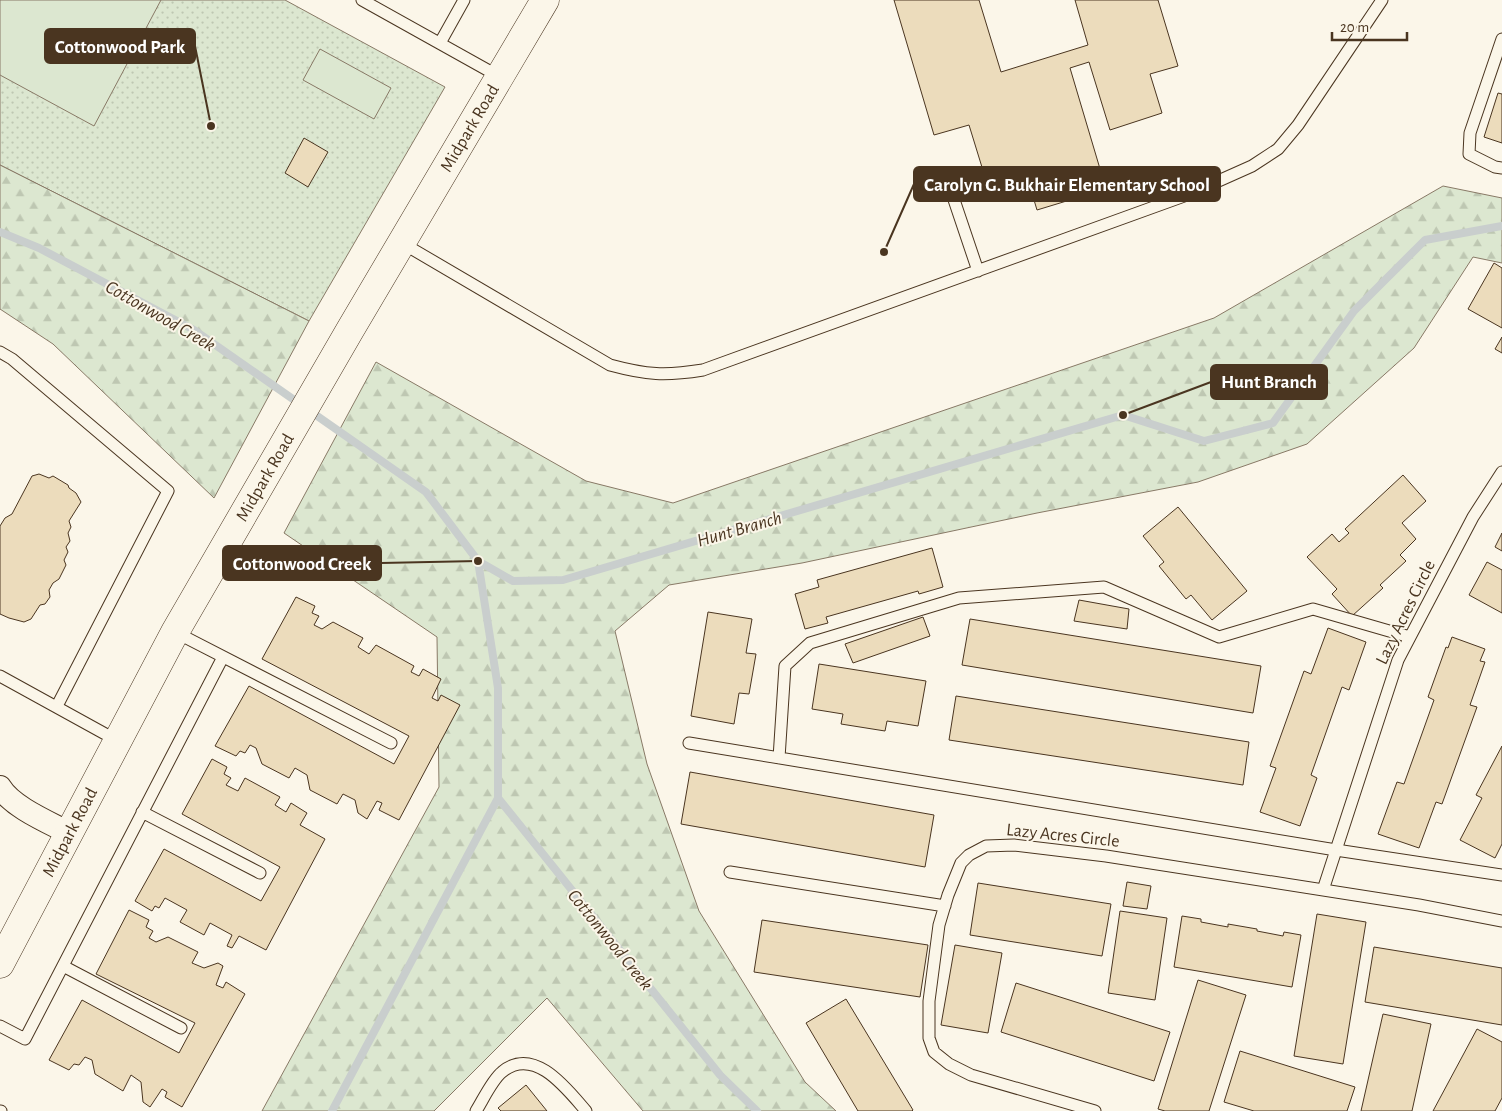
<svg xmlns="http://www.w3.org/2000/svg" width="1502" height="1111" font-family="'Alegreya Sans',sans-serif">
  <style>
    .green { fill: url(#green-dots); stroke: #887966 }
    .forest { fill: url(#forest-firs); stroke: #887966 }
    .pitch { fill: #dce7d0; stroke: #887966 }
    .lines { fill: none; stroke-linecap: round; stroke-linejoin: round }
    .stream { stroke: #c9cecd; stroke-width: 8 }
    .building { fill: #ecdcbc; stroke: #4a3520 }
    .service-casing { stroke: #4a3520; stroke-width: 13 }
    .minor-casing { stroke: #4a3520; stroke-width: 24 }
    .tertiary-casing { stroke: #4a3520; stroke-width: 29 }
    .service { stroke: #fbf6e9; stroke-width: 11 }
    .minor { stroke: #fbf6e9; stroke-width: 22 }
    .tertiary { stroke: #fbf6e9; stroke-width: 28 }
    .labels { text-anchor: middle; stroke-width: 4; stroke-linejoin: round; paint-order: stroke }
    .street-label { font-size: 18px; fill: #4a3520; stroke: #fbf6e9 }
    .water-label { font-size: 19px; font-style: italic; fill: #4a3520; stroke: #fbf6e9 }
    .leader { fill: none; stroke: #4a3520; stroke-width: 2 }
    .callout-dot { fill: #4a3520; stroke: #fbf6e9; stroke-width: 2 }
    .callout { fill: #4a3520; stroke: #4a3520; stroke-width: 2 }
    .callout-label { font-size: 19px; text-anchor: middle; font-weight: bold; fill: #fff }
  </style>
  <defs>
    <pattern id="green-dots" width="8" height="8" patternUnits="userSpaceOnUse" patternTransform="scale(1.25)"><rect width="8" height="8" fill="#dce7d0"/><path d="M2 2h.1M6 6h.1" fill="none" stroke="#bec7b2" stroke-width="1.8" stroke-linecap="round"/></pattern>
    <pattern id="forest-firs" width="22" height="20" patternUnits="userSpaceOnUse" patternTransform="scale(1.25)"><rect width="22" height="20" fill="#dce7d0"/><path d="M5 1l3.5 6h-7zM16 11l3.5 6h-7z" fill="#bec7b2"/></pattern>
  </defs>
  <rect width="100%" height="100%" fill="#fbf6e9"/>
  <!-- green -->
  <path class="green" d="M0,0H285L445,87L309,321L0,165Z"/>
  <!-- forest -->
  <path class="forest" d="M0,165L309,321L214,498L53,344L0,309Z
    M1443,186L1502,198V263L1473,257L1414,348L1307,444L1198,482L1037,513L802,563L669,585L615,631L647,764L699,911L805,1082L836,1111H643L547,998L434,1111H262L439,787L437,637L284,533L376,362L586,481L673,503L1214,318Z"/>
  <!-- pitch -->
  <path class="pitch" d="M0,0H161L94,126L0,75Z
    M320,49L391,88L374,119L303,80Z"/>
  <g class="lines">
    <!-- stream -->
    <path class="stream" d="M0,232L39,248L194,330L426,492L478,561L498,688V798L720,1075L757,1111
      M478,561L513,581L563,580L1123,415L1204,441L1273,423L1354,311L1425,240L1502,226
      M332,1111L498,798"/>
  </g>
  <!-- building -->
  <path class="building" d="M894,0H979L1001,72L1088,45L1075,0H1158L1178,66L1150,74L1162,113L1110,130L1089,62L1070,68L1106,189L1037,210L1028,180L1025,181L1024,179L989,190L969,125L934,135Z
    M1498,93L1502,94V143L1484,137Z
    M304,138L328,152L308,187L285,173Z
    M1494,263L1502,268V328L1468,309Z
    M1502,337V353L1495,349Z
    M39,474L49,478L53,476L68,485L69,488L76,493L81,502L69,521L71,527L68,533L70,541L66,547L68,552L64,560L66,565L59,579L53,583L49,590L50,597L45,604L40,605L31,619L24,622L9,618L0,614V526L5,518L12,514L32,476Z
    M1403,475L1426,501L1402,523L1416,539L1400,555L1406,561L1380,585L1383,588L1352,616L1332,594L1337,589L1307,557L1332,534L1339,542L1349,533L1345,529Z
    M1178,507L1247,591L1212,620L1191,595L1186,599L1159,566L1164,562L1143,536Z
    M1502,533V551L1495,547Z
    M932,548L943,587L919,594L918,591L826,617L828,623L805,629L795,594L819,587L817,580Z
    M1487,562L1502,570V613L1469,595Z
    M296,597L315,606L312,613L319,616L314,625L322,629L333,622L363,638L358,647L369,654L376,645L414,666L411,672L419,676L423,669L441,679L432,698L438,701L441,695L460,705L399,820L379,810L382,803L377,801L367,819L358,813L355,800L343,794L337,804L310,790L307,775L295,768L289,778L262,764L256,748L250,745L245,753L240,751L236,756L215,746L249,686L394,764L409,736L262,659Z
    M1079,600L1129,609L1127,629L1074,621Z
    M708,612L752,619L746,653L756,654L749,694L739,693L734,724L691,716Z
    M923,617L930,636L853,663L845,644Z
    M970,619L1261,666L1253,713L962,665Z
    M1328,628L1366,642L1349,690L1342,687L1311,775L1317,778L1300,826L1260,812L1276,768L1270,766L1304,671L1311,674Z
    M1452,637L1485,649L1480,661L1485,662L1470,705L1477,707L1442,804L1436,802L1419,848L1378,834L1397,782L1404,784L1434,700L1428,697L1446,647L1448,648Z
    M819,664L926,681L918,726L887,721L885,731L841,724L843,714L812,709Z
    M956,696L1249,742L1243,785L949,740Z
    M1502,746V844L1495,858L1460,840L1482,798L1476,795Z
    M212,759L227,767L224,774L231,778L226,785L238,791L245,778L280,797L275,805L286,812L291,803L307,813L300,825L325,839L266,950L239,936L232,948L227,946L232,935L210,923L204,935L180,922L187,910L165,898L159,908L155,906L152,911L135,901L164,849L261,901L280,867L182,814Z
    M690,772L934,815L925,867L681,824Z
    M1127,882L1151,886L1147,909L1123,906Z
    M978,883L1111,904L1102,956L970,935Z
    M129,910L149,920L146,927L153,931L149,938L156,942L168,937L198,952L192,963L204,968L218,963L223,966L216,985L223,988L226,982L245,994L182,1107L165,1097L167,1092L162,1089L150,1107L143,1102L141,1082L131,1075L123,1091L95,1074L92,1060L85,1057L79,1065L74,1064L69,1070L49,1060L82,1000L179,1053L195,1023L96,974Z
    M1120,911L1167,918L1155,1000L1108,993Z
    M1317,914L1366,922L1343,1064L1294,1056Z
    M1182,916L1201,919V922L1228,927V924L1257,929V931L1283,936L1284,932L1301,935L1292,987L1174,967Z
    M762,920L928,945L920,997L754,972Z
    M955,945L1002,953L988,1033L941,1025Z
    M1374,947L1502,968V1025L1365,1002Z
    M1198,980L1246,995L1209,1111H1165L1158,1109Z
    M1016,983L1170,1032L1154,1081L1001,1032Z
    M846,999L913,1110L912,1111H858L806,1023Z
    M1383,1014L1431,1024L1412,1111H1361Z
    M1477,1029L1502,1042V1098L1495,1111H1433Z
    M1240,1051L1355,1087L1347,1111H1254L1224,1102Z
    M526,1085L547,1111H501L498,1108Z"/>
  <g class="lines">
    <!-- service casing -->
    <g class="service-casing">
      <path id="service" d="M362,0L500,77
        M1502,39L1470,133L1469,154L1495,167L1502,168
        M440,43L464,0
        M947,179L978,271
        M402,243L610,365C647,375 665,376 703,370L1187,195L1252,166L1278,149L1298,125L1382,0
        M0,352L12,359L168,491L57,706
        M175,632L391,743
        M0,676L118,741
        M689,743L1336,850L1502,875
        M779,758L785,666L810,643L959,598L1104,587L1219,637L1313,609L1410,637
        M142,812L260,873
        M730,872L945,906
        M1323,890L1398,660L1473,517L1502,472
        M63,966L181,1028
        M0,1026L25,1039L223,657
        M0,1111H1
        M476,1111C483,1100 492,1080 502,1072C534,1045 567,1089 586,1111
        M1095,1111L971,1075L949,1064L934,1052L929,1038V1001L939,925L948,895L961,863L969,855L986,846L1014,845L1106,856L1419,905L1502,921"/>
    </g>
    <!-- minor casing -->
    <g class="minor-casing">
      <path id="minor" d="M0,787C12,807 48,822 69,833"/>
    </g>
    <!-- tertiary casing -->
    <g class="tertiary-casing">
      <g id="tertiary">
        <path id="s1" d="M0,964L175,632L350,330L545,0"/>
      </g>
    </g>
    <!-- service -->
    <use href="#service" class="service"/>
    <!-- minor -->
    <use href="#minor" class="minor"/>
    <!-- tertiary -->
    <use href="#tertiary" class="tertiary"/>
  </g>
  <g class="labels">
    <!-- street labels -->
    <g class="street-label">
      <text dy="6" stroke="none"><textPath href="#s1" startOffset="959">Midpark Road</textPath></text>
      <text dy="6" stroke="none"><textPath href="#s1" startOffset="554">Midpark Road</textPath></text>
      <text transform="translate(1405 612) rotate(-64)" y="6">Lazy Acres Circle</text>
      <text dy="6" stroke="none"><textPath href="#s1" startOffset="149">Midpark Road</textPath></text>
      <text transform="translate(1063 835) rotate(6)" y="6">Lazy Acres Circle</text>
    </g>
    <!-- water labels -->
    <g class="water-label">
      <text transform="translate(161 315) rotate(30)" y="7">Cottonwood Creek</text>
      <text transform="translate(739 528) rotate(-16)" y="7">Hunt Branch</text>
      <text transform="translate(611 939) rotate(51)" y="7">Cottonwood Creek</text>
    </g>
  </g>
  <!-- callouts -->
  <path class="leader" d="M211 126L195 46M884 252L914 184M1123 415L1211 382M478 561L381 563"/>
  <g class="callout-dot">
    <circle cx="211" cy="126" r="5"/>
    <circle cx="884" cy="252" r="5"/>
    <circle cx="1123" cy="415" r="5"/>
    <circle cx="478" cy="561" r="5"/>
  </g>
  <g class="callout">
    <rect x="45" y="29" width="150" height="34" rx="5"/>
    <rect x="914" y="167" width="306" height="34" rx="5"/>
    <rect x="1211" y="365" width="116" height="34" rx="5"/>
    <rect x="223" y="546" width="158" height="34" rx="5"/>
  </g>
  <g class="callout-label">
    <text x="120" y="53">Cottonwood Park</text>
    <text x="1067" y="191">Carolyn G. Bukhair Elementary School</text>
    <text x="1269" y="388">Hunt Branch</text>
    <text x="302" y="570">Cottonwood Creek</text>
  </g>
  <!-- scale -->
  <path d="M1332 32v8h75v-8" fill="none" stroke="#4a3520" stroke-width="2.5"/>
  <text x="1340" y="32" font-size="15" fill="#4a3520" stroke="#fbf6e9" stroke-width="4" paint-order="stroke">20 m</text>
</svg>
